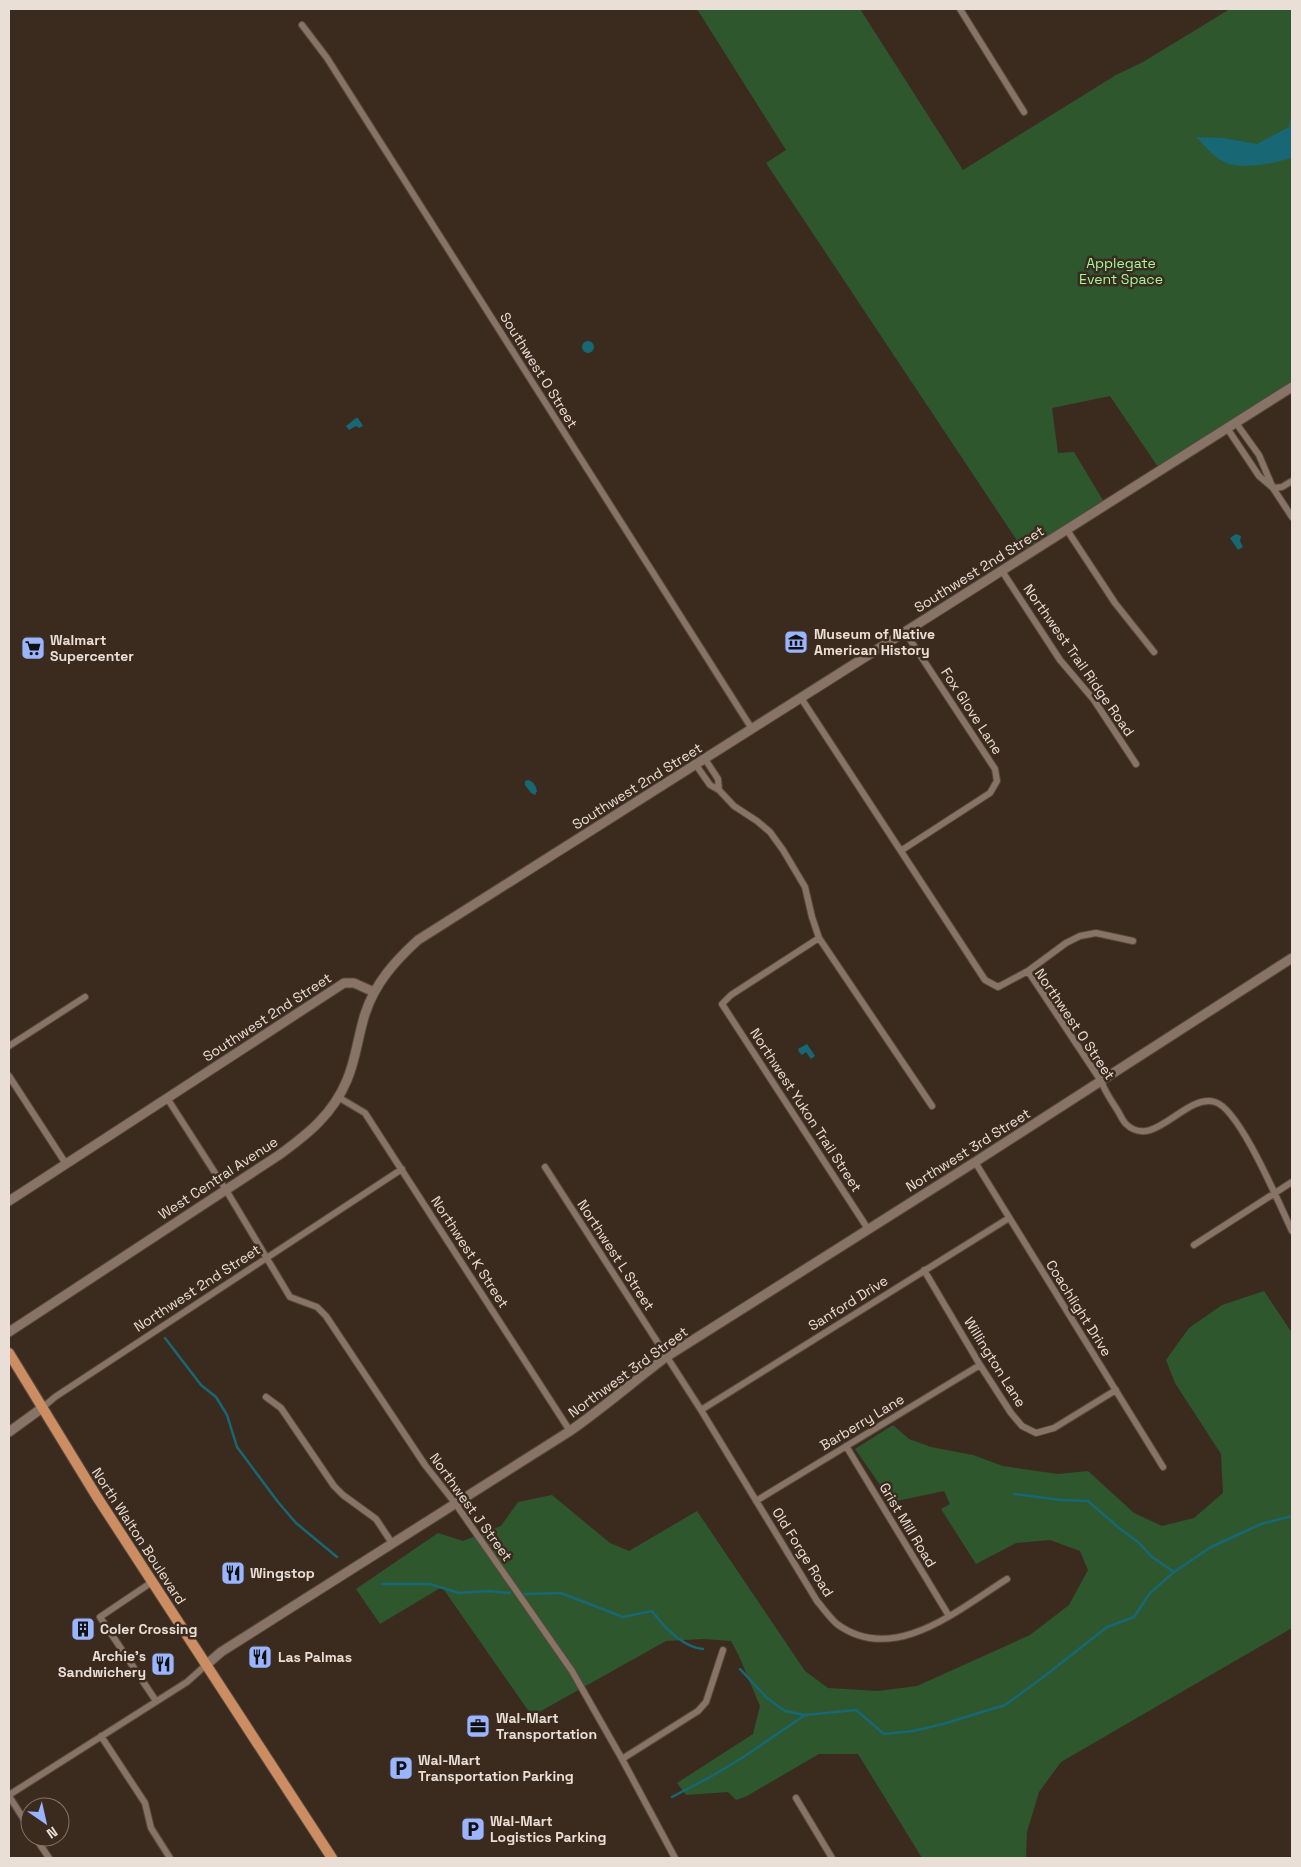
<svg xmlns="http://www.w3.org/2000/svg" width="1301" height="1867" font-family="'Space Grotesk',sans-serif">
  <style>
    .green { fill: #2e572e }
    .water { fill: #176874 }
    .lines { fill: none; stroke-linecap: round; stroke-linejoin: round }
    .stream { stroke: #176874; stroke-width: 2.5 }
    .street-casing { stroke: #56483e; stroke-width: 8 }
    .secondary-casing { stroke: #56483e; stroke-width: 11 }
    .primary-casing { stroke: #56483e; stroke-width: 12 }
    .street { stroke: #877466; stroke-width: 6 }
    .secondary { stroke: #877466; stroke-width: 9 }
    .primary { stroke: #cc8d62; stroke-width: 10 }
    .labels { text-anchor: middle; stroke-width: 5; stroke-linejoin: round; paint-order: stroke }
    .park-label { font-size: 14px; fill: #9efc9d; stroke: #3b2b1f }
    .street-label { font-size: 14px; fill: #eadfd7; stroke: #3b2b1f }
    .poi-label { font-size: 14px; font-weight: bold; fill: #eadfd7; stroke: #3b2b1f; text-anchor: start }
  </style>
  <rect width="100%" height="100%" fill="#3b2b1f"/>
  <!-- green -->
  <path class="green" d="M697,9H860L963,170L1116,75L1143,62L1230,9H1292V385L1158,467L1110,396L1052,408L1058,453L1074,452L1104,502L1024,551L766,163L786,150Z
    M1264,1291L1292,1333V1628L1061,1762L1039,1792L1027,1832L1026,1858H922L858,1754H819L747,1796L736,1800L728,1792L686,1795L677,1783L753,1734L760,1706L739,1656L731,1641L704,1639L666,1641L532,1716L442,1587L380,1624L356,1589L438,1533L463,1541L501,1526L518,1502L552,1495L610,1543L629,1551L697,1511L805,1671L828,1688L878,1691L917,1686L1030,1635L1069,1605L1088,1570L1080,1551L1050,1540L1016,1543L976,1564L941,1509L950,1504L944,1491L892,1502L855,1449L893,1425L909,1439L931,1447L973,1455L1003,1466L1058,1474L1088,1471L1134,1513L1162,1526L1194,1518L1223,1493L1221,1454L1175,1383L1166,1360L1189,1328L1222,1305Z"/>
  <!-- water -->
  <path class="water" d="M1292,112V158C1272,163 1250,169 1229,164C1217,161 1205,146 1196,137L1223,138L1257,144L1289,127Z
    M582 347a6 6 0 1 1 12 0a6 6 0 1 1-12 0Z
    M356,418H358L363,426L359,428L356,426L349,430L346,426Z
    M1236,534L1241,536L1240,541L1243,547L1238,550L1230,538Z
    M528,780C533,781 536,786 537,791L535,795L531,793L525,785V781Z
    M807,1044L815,1056L811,1059L806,1052L802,1055L799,1052L798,1049Z"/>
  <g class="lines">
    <!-- stream -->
    <path class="stream" d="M165,1338L201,1385L216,1397L227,1415L237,1447L278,1502L296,1523L337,1557
      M1014,1494L1061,1500L1088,1501L1119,1528L1139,1543L1152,1557L1174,1572
      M382,1584H430L459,1593L488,1591L510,1593
      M525,1594L561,1593L623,1617L652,1611C664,1627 682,1647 703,1649
      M740,1669L767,1698L785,1711L805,1715
      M672,1797L712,1776L745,1756L805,1715L856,1710L884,1734L913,1731L943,1724L1005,1705L1042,1678L1107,1627L1134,1617L1150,1593L1174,1572L1211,1547L1261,1524L1292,1516"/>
    <!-- street casing -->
    <g class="street-casing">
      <path id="street" d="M960,9L1024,112
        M302,25L327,58L752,729
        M1227,428L1259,476L1273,488L1259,455L1236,423
        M1292,481L1282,487L1273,488L1292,517
        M1067,530L1115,603L1154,652
        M1002,571L1060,660L1094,700L1136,764
        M801,698L985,980L998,987L1028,971L1066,943L1080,936L1096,933L1133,941
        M705,759L718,779L719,790
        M696,765L710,785L719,790L734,806L757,821L770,832L783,850L805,887L812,917L819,938L932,1106
        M902,850L990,793L997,781L995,769L905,632
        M819,938L731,995L722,1004L868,1229
        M1028,971L1101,1081C1105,1091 1110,1099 1116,1108C1119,1112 1122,1120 1126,1124C1154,1151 1185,1093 1215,1102C1240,1109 1280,1206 1292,1231
        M9,1046L85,997
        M9,1076L66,1164
        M338,1097L365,1113L570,1431
        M167,1098L226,1190L290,1297L317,1307L326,1316L425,1465L455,1503L572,1671L622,1759L675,1858
        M975,1162L1163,1467
        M545,1167L701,1410L817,1601C823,1608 830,1618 837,1624C894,1666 959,1609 1007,1579
        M1194,1245L1292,1182
        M924,1270L980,1365L1011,1413L1022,1426L1036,1433L1054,1428L1116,1390
        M266,1397L281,1408L334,1486L343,1495L376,1519L392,1543
        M42,1408L55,1397L402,1169
        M701,1410L1009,1218
        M846,1446L949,1616
        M756,1501L980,1365
        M152,1582L100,1617L156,1701
        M101,1736L145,1803L151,1828L170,1858
        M622,1759L698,1711L706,1702L723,1650
        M9,1795L187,1682L206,1665
        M9,1796L30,1829
        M796,1798L832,1858
        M35,1837L49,1858"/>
    </g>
    <!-- secondary casing -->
    <g class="secondary-casing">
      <path id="secondary" d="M9,1201L344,983H354L374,992
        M9,1332L279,1155C308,1134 333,1114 347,1080C356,1059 358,1036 365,1014C375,983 395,961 418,940L1292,387
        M9,1432L42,1408
        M206,1665L221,1652L570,1431C603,1408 634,1381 666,1357L975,1162L1292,958"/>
    </g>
    <!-- primary casing -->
    <g class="primary-casing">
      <path id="primary" d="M9,1353L97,1497L332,1858"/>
    </g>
    <!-- street -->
    <use href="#street" class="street"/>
    <!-- secondary -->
    <use href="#secondary" class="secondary"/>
    <!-- primary -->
    <use href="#primary" class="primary"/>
  </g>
  <!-- icons -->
  <defs>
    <g id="museum-square" transform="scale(1.25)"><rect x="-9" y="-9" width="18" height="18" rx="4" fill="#9ab5fd" stroke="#3b2b1f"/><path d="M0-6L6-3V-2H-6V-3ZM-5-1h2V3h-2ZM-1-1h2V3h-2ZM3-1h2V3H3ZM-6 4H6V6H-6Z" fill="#111"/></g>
    <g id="supermarket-square" transform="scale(1.25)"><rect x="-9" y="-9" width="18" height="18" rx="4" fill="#9ab5fd" stroke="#3b2b1f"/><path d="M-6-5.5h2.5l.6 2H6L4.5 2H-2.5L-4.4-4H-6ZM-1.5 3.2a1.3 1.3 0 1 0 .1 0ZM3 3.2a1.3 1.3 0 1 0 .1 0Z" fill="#111"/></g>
    <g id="restaurant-square" transform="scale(1.25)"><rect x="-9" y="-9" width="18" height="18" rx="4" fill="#9ab5fd" stroke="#3b2b1f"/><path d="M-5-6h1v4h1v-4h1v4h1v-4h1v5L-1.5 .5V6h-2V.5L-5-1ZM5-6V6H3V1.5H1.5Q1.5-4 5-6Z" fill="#111"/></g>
    <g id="building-square" transform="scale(1.25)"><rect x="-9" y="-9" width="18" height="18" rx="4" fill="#9ab5fd" stroke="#3b2b1f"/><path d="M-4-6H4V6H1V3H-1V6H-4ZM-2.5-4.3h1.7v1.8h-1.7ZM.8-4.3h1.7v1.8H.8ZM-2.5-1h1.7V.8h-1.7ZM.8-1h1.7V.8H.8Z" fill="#111"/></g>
    <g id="office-square" transform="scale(1.25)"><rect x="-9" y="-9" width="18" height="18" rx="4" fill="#9ab5fd" stroke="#3b2b1f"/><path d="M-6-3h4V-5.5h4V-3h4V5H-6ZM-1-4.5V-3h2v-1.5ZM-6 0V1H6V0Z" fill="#111"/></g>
    <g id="parking-square" transform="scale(1.25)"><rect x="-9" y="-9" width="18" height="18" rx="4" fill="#9ab5fd" stroke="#3b2b1f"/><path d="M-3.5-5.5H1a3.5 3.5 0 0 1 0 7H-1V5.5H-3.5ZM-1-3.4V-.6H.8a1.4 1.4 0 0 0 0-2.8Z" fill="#111"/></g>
  </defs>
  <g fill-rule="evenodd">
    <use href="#museum-square" x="796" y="642"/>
    <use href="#supermarket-square" x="33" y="648"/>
    <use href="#restaurant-square" x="233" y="1573"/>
    <use href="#building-square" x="83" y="1629"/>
    <use href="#restaurant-square" x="260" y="1657"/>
    <use href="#restaurant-square" x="163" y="1664"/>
    <use href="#office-square" x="478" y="1726"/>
    <use href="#parking-square" x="401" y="1768"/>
    <use href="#parking-square" x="473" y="1829"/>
  </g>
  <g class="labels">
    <!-- park labels -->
    <g class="park-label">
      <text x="1121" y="268">Applegate<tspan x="1121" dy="16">Event Space</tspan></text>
    </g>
    <!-- street labels -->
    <g class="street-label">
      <text transform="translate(539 370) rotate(58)" y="5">Southwest O Street</text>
      <text transform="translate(979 569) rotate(-32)" y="5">Southwest 2nd Street</text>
      <text transform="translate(1079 660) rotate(55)" y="5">Northwest Trail Ridge Road</text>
      <text transform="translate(972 711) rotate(57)" y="5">Fox Glove Lane</text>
      <text transform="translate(637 786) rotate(-32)" y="5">Southwest 2nd Street</text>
      <text transform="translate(267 1017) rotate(-33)" y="5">Southwest 2nd Street</text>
      <text transform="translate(1075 1024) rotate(56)" y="5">Northwest O Street</text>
      <text transform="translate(806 1110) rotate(57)" y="5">Northwest Yukon Trail Street</text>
      <text transform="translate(968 1150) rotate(-32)" y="5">Northwest 3rd Street</text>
      <text transform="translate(218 1178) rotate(-33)" y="5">West Central Avenue</text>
      <text transform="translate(470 1252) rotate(57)" y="5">Northwest K Street</text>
      <text transform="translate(616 1255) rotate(57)" y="5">Northwest L Street</text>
      <text transform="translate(197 1288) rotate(-33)" y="5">Northwest 2nd Street</text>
      <text transform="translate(848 1303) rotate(-32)" y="5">Sanford Drive</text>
      <text transform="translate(1079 1308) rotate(58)" y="5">Coachlight Drive</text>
      <text transform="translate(995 1362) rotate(58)" y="5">Willington Lane</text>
      <text transform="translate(628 1372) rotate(-36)" y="5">Northwest 3rd Street</text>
      <text transform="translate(862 1422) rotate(-31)" y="5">Barberry Lane</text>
      <text transform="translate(471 1507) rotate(54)" y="5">Northwest J Street</text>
      <text transform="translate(908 1525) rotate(59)" y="5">Grist Mill Road</text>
      <text transform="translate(139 1536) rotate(57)" y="5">North Walton Boulevard</text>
      <text transform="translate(803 1552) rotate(58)" y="5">Old Forge Road</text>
    </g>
    <!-- poi labels -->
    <g class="poi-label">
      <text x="814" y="639">Museum of Native<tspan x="814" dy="16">American History</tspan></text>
      <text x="50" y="645">Walmart<tspan x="50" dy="16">Supercenter</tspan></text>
      <text x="250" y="1578">Wingstop</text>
      <text x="100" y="1634">Coler Crossing</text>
      <text x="146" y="1661" text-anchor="end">Archie’s<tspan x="146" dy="16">Sandwichery</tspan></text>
      <text x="278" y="1662">Las Palmas</text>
      <text x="496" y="1723">Wal-Mart<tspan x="496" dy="16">Transportation</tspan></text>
      <text x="418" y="1765">Wal-Mart<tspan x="418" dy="16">Transportation Parking</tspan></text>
      <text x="490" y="1826">Wal-Mart<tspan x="490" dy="16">Logistics Parking</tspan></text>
    </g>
  </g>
  <!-- border -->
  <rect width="1301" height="1867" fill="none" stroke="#eadfd7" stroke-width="20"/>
  <!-- north arrow -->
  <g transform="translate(45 1822) rotate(146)"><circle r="24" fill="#3b2b1f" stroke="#817369"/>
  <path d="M0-4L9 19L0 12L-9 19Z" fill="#9ab5fd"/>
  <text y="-8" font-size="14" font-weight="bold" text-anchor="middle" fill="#eadfd7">N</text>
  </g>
</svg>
